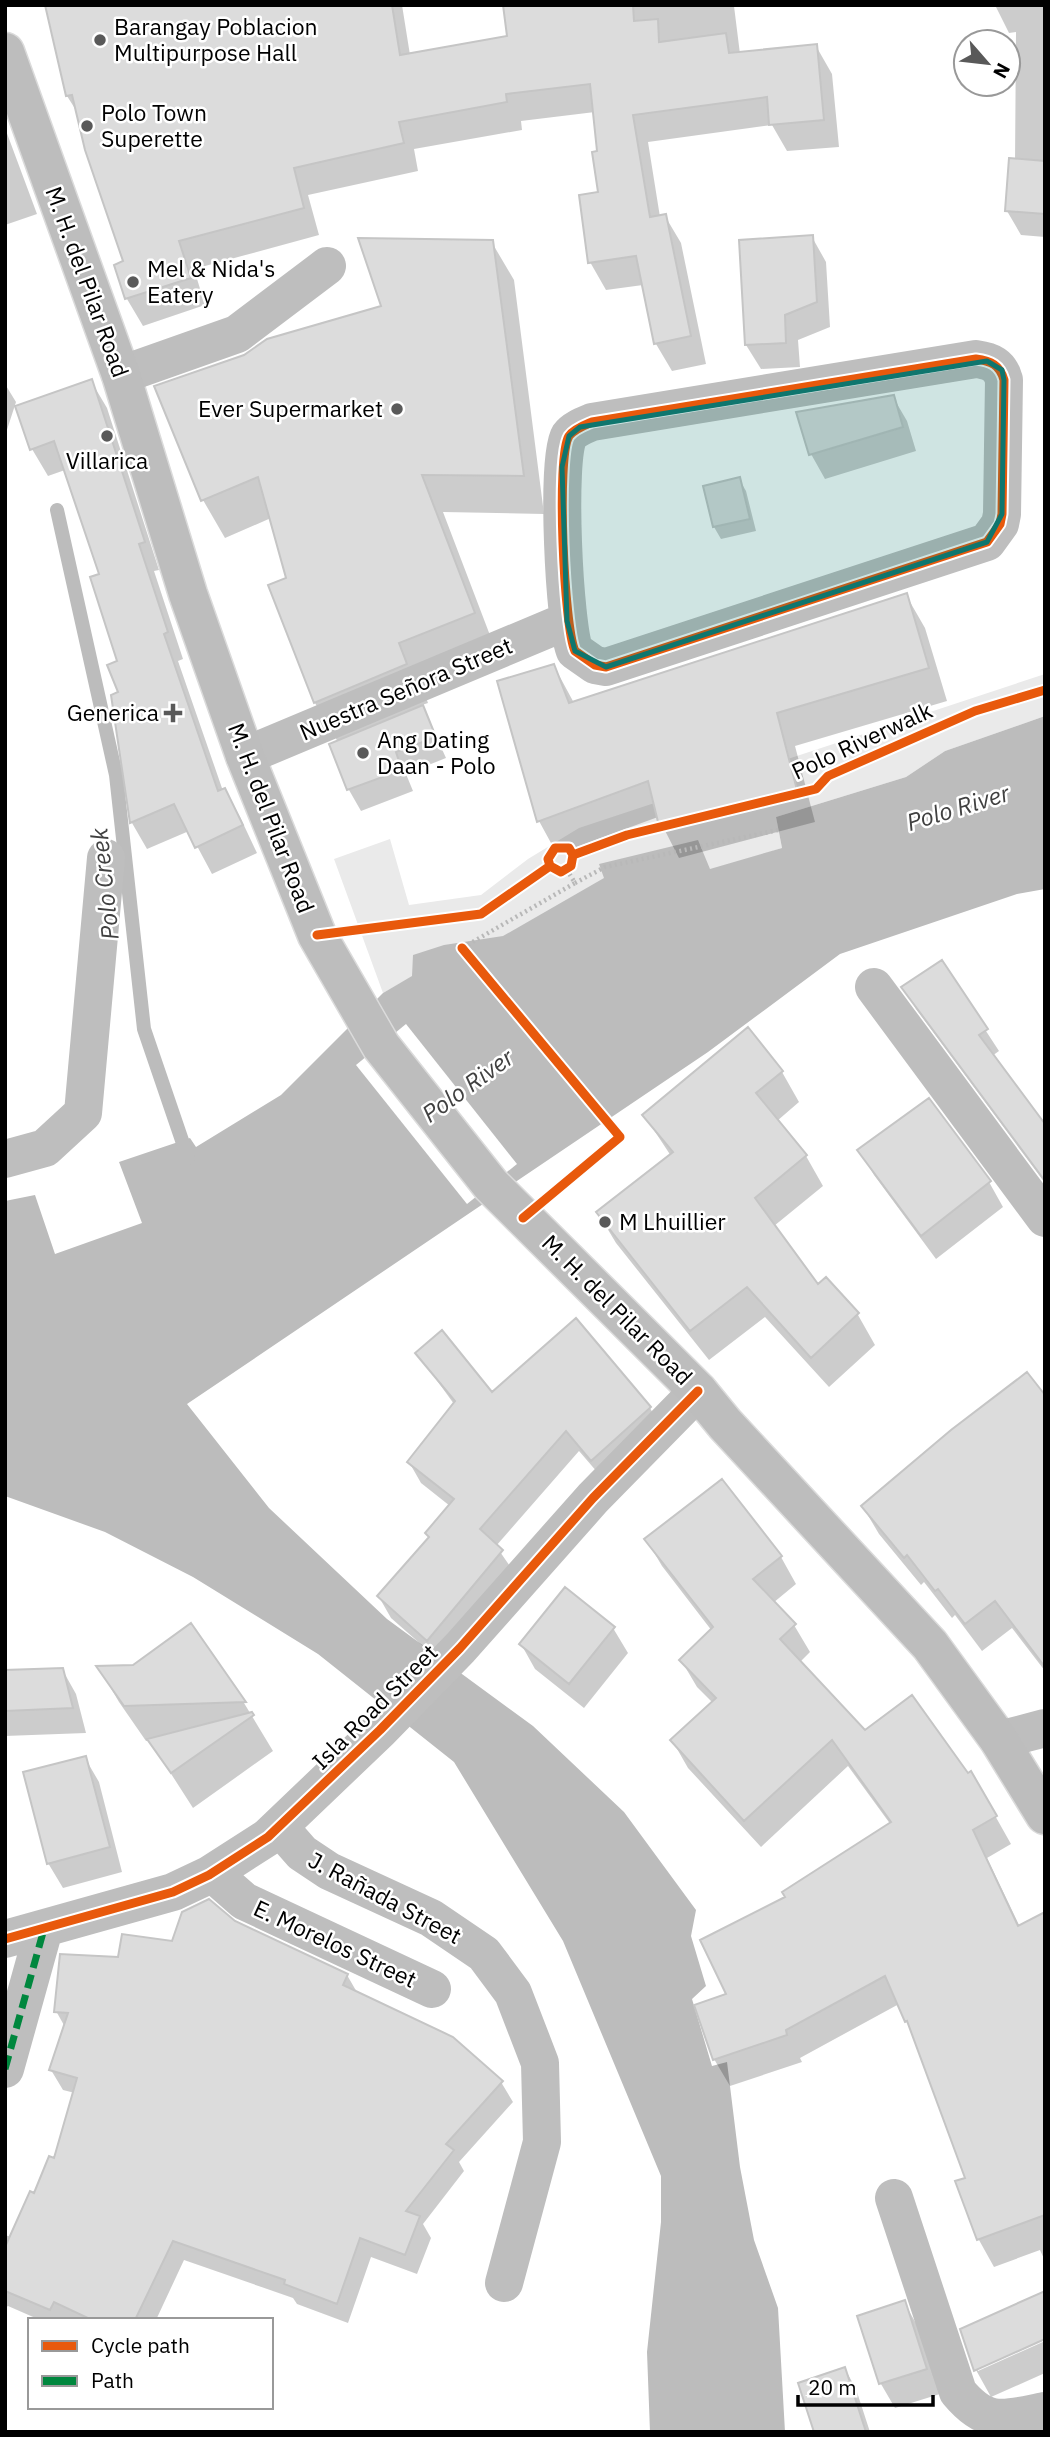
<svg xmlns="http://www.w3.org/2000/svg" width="1050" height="2437" font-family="'IBM Plex Sans',sans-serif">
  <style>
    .green { fill: #eaeaea }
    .water { fill: #bcbcbc }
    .pier { fill: #fff }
    .shadow { fill: #0003 }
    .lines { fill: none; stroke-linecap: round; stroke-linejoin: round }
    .stream { stroke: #bcbcbc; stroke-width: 14 }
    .building { fill: #dcdcdc; stroke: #c5c5c5; stroke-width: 2 }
    .major-casing { stroke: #dbdbdb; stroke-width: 41 }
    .path { stroke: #b8b8b8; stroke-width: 4.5; stroke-dasharray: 2 3.5; stroke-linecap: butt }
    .minor { stroke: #bebebe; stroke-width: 38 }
    .major { stroke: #bdbdbd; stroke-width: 38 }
    .quiet { stroke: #00873e; stroke-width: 7; stroke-dasharray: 14 7; stroke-linecap: butt }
    .cycleway-casing { stroke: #fff; stroke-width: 13 }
    .cycleway { stroke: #e8590c; stroke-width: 9 }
    .marked { fill: #0f766e; fill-opacity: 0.2; stroke: #0f766e; stroke-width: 5; stroke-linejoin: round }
    .poi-dot { fill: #595959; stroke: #fff; stroke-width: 2.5 }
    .labels { text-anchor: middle; stroke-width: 5; stroke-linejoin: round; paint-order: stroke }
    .poi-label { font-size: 23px; fill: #000; stroke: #fff; text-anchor: start }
    .street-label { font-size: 23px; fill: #000; stroke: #fff }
    .water-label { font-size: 24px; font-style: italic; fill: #404040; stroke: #fff }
  </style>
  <rect width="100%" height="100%" fill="#fff"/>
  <!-- green -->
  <path class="green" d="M1045,674V716L945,751L906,777L776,817L782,848L503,937L413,976L383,993L334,859L390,839L409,905L481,895L528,859L579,828Z"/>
  <!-- water -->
  <path class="water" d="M1045,716V889L1017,894L840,954L708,1052L187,1404L269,1508L387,1619L533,1726L624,1812L696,1910L691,1936L706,1986L692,1999L712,2066L727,2062L740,2167L754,2240L778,2308L785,2432H650L647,2352L661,2222V2176L563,1941L454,1762L318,1654L193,1577L105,1532L5,1496V1201L35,1195L55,1254L142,1223L119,1162L190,1138L196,1147L281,1095L383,993L412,976L413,955L444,945L503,936L604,878L599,864L698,840L710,869L782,848L776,817L906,777L945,751Z"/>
  <!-- pier -->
  <path class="pier" d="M406,1024L517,1164L467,1204L356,1065Z"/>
  <!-- shadow -->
  <path class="shadow" d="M47,5H402L410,55L508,38L505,5H742L734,6L740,54L816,46L832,74L839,147L787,151L772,125L648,142L660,217L665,216L681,243L706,364L672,371L656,344L643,285L606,290L590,262L600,194L595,112L521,121L522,130L414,149L418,171L308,195L319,235L194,269L205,305L143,326L127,299L116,266L125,263L79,115L67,96Z
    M995,5H1045V237L1021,235L1007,211L1015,161L1016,32L1009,33Z
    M5,128L37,214L5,225Z
    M812,237L826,262L830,327L798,340L800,367L761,369L746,345Z
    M491,241L514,280L544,514L443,512L496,651L420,681L428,703L422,705L446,758L406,774L413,791L361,811L349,790L332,745L338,742L315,703L270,586L288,579L271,518L225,538L203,500L384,307Z
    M91,381L107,408L159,570L154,571L183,659L178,661L223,791L240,817L257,853L212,874L189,831L147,849L132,823L113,696L121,693L119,662L101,575L65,470L48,476L32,449Z
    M5,384L16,402L5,436Z
    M893,397L907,421L916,451L825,479L811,454Z
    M739,479L746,491L756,531L721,539L714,527Z
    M906,595L925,628L947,701L795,746L815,822L679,858L658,817L557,854L539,821L554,666L574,703Z
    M941,962L999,1051L992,1056L1045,1127V1183L916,1009L904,988Z
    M782,1072L799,1102L777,1121L806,1156L823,1186L774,1226L818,1286L825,1279L858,1315L875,1345L829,1387L765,1317L709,1360L616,1243L598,1213L671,1156L644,1115Z
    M860,1151L989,1182L1003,1207L936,1259L874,1175Z
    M575,1321L650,1408L662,1429L604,1480L579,1451L496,1546L514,1572L440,1661L391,1618L379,1597L430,1539L427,1534L450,1506L421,1483L409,1462L454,1404L417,1353L492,1394Z
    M1045,1398V1671L1012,1628L982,1651L955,1615L952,1618L924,1582L921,1585L879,1534L863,1507Z
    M722,1481L781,1557L796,1584L773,1603L794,1625L810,1652L800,1662L864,1732L967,1775L971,1773L1011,1844L987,1858L1020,1927L1045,1914V2261L1040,2250L994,2267L979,2240L958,2182L967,2179L914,2035L899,2004L800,2058L802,2062L730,2086L714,2059L729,1995L787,1898L891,1825L848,1766L761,1847L688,1768L672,1740L713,1703L697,1687L681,1660L712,1631L662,1566L646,1539Z
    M190,1625L244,1703L273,1751L193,1808L150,1741H146L119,1702L99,1668L133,1667Z
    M613,1628L628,1653L584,1708L535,1669L521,1644Z
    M62,1669L76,1694L86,1733L5,1736V1672Z
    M85,1758L99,1782L122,1872L63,1888L48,1863Z
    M234,1922L347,1975L358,1994L501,2082L513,2102L459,2162L464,2171L423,2224L431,2238L417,2274L371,2257L348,2323L297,2304L293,2298L184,2260L156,2320H40L8,2306L5,2308V2235L11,2237L55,2160L75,2093L63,2090L51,2070L65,2027L56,2011L120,1959Z
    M904,2302L918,2327L940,2394L895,2408L881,2384L860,2317Z
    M962,2330L978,2371L1045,2341V2373L991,2397L976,2370Z
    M845,2369L856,2389L870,2432H815Z"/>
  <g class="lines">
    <!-- stream -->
    <path class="stream" d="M57,510L116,775L144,1029L188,1158"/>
  </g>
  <!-- building -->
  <path class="building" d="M45,5H392L400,55L507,36L503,5H633L634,21L658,19L659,42L726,33L729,53L817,44L824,120L769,125L767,97L633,115L650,217L666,214L691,336L654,344L636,256L588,263L579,195L598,192L592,152L597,151L590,84L506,94L507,102L399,122L404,143L294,168L304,208L179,241L191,278L125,299L114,265L123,261L85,150L72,95L66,96Z
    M1009,158L1045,161V214L1005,211Z
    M813,235L817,302L785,315L786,343L745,345L739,240Z
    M358,238L493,240L524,476L422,475L475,613L399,643L407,664L314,703L268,585L286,578L258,477L201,501L154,386L244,355L267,339L381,306Z
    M92,379L145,542L139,544L168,632L164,634L218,791L225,788L243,825L195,848L174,804L130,823L111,695L118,692L107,665L117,661L90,577L99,574L54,441L30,450L15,406Z
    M894,395L903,427L809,455L796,412Z
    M740,477L750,519L713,527L703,486Z
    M907,593L929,668L777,713L797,790L659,826L648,781L537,822L497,681L554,664L569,703Z
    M423,705L436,737L396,752L402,770L347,790L329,744Z
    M942,960L988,1029L979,1035L1045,1124V1181L901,987Z
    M748,1027L783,1071L756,1093L807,1155L755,1198L818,1284L826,1277L859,1313L811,1358L747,1287L690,1331L596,1212L673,1152L642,1115Z
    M929,1098L991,1181L921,1236L857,1150Z
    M576,1318L651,1407L591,1461L566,1431L480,1529L503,1550L427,1641L377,1596L429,1537L425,1533L454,1499L407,1462L455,1401L415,1353L442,1330L492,1392Z
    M1027,1372L1045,1395V1667L995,1601L965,1624L938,1589L935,1591L907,1555L904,1558L861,1506L951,1430Z
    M722,1479L782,1556L753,1579L796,1624L780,1639L865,1730L912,1695L968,1773L971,1771L997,1816L973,1830L1018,1926L1045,1912V2215L977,2240L955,2181L965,2178L907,2021L905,2022L885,1976L786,2030L787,2035L713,2060L694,2005L726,1994L700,1940L785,1897L782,1892L891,1822L832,1740L744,1821L670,1740L716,1698L679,1660L713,1627L644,1539Z
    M565,1587L615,1627L569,1684L519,1644Z
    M191,1623L246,1702L124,1706L96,1666L133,1665Z
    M63,1668L73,1708L5,1711V1670Z
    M252,1712L254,1715L171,1773L147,1739Z
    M86,1756L110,1847L47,1864L23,1772Z
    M209,1899L235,1921L348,1974L343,1985L453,2037L503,2081L446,2144L454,2150L406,2211L420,2216L405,2255L360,2238L337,2304L284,2284L285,2280L173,2241L135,2320H92L54,2302L50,2310L5,2291V2247L30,2191L34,2193L49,2156L54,2158L77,2078L49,2070L68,2013L54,2012L60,1954L118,1957L122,1934L172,1941L182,1912Z
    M1045,2291V2339L974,2371L960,2329Z
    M905,2300L927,2369L879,2384L857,2316Z
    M845,2367L866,2432H814L798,2383Z"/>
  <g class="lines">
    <!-- major casing -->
    <g class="major-casing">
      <path id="major" d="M5,52L121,375L188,594L245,756L317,935L381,1046L491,1185L698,1391L725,1424L930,1645L999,1740L1045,1815"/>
    </g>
    <!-- path -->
    <path class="path" d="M573,855L627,835L816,789L828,776L975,711L1045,690
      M575,883L605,867L778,830
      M364,929L481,914L550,866L548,859L555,848H569L573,855L571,866L561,872L550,866
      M557,1190L620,1137L462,948L575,883L567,870"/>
    <!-- minor -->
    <path class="minor" d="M976,359C991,361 1000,365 1004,380L1002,514L1000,524L987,542L606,667L595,665L575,651C564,628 556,456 569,436C574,429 585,425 592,422Z
      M121,375L237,334L327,266
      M245,756L567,621
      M874,987L1045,1218
      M5,1159L45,1148L83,1113L106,858
      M999,1740L1045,1728
      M280,1828L302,1853L329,1871L431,1918L484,1954L513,1993L540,2063L542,2142L504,2283
      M212,1873L244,1901L432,1989
      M5,1939L173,1892L209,1875L268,1837L380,1730L460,1648L593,1498L698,1391
      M5,2069L44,1929
      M894,2198L958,2392C987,2427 1004,2419 1045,2411"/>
    <!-- major -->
    <use href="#major" class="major"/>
    <!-- quiet -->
    <path class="quiet" d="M5,2069L44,1929"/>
    <!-- cycleway casing -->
    <g class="cycleway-casing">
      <path id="cycleway" d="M976,359C991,361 1000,365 1004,380L1002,514L1000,524L987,542L606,667L595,665L575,651C564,628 556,456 569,436C574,429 585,425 592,422Z
        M573,855L627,835L816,789L828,776L975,711L1045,690
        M317,935L481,914L550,866L548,859L555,848H569L573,855L571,866L561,872L550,866
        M462,948L620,1137L523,1218
        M5,1939L173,1892L209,1875L268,1837L380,1730L460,1648L593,1498L698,1391"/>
    </g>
    <!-- cycleway -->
    <use href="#cycleway" class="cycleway"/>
  </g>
  <!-- marked area -->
  <path class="marked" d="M987,361L1002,370L1004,380L1002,514L987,542L606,667L575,651L567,621L562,467L569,436L580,427Z"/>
  <!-- markers -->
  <g class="poi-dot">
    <circle cx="100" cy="40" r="7"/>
    <circle cx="87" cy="126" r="7"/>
    <circle cx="133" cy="282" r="7"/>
    <circle cx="397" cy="409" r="7"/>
    <circle cx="107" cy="436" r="7"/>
    <path d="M169.5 702.5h7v7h7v7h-7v7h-7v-7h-7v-7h7z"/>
    <circle cx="363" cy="753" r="7"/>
    <circle cx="605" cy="1222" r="7"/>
  </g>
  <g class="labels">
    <!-- poi labels -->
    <g class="poi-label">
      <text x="114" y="35">Barangay Poblacion<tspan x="114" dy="26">Multipurpose Hall</tspan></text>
      <text x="101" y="121">Polo Town<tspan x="101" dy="26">Superette</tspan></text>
      <text x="147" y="277">Mel &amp; Nida's<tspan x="147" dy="26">Eatery</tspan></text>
      <text x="383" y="417" text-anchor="end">Ever Supermarket</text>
      <text x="107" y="469" text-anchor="middle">Villarica</text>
      <text x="159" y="721" text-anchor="end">Generica</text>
      <text x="377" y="748">Ang Dating<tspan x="377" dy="26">Daan - Polo</tspan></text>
      <text x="619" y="1230">M Lhuillier</text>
    </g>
    <!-- street labels -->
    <g class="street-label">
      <text transform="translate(87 282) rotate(70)" y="8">M. H. del Pilar Road</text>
      <text transform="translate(406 689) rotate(-23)" y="8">Nuestra Señora Street</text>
      <text transform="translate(862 741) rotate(-25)" y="8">Polo Riverwalk</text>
      <text transform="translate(271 818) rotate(69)" y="8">M. H. del Pilar Road</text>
      <text transform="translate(617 1310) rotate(45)" y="8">M. H. del Pilar Road</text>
      <text transform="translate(375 1707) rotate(-45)" y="8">Isla Road Street</text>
      <text transform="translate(385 1898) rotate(28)" y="8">J. Rañada Street</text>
      <text transform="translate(335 1944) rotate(25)" y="8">E. Morelos Street</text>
    </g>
    <!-- water labels -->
    <g class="water-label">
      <text transform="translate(958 808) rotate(-17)" y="8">Polo River</text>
      <text transform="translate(105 884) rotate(-96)" y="8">Polo Creek</text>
      <text transform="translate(468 1086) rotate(-36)" y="8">Polo River</text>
    </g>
  </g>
  <!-- border -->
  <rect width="1050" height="2437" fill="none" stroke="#000000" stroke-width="14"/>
  <!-- legend -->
  <rect x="28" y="2318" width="245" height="91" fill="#ffffff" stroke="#999999" stroke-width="2"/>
  <rect x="42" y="2341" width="35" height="10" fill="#e8590c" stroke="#999999" stroke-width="2"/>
  <text x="91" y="2353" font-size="21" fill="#000000">Cycle path</text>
  <rect x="42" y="2376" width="35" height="10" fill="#00873e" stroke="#999999" stroke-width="2"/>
  <text x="91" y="2388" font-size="21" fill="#000000">Path</text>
  <!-- north arrow -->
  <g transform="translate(987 63) rotate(118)"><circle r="33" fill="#ffffff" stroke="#999999" stroke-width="2"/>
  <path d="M0-5L12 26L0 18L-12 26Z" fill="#595959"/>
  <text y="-10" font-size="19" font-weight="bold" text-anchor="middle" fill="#000000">N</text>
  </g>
  <!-- scale -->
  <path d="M798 2395v10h135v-10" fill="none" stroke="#000000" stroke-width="3.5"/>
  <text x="808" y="2395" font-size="21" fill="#000000" stroke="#ffffff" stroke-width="5" paint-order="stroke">20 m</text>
</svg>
